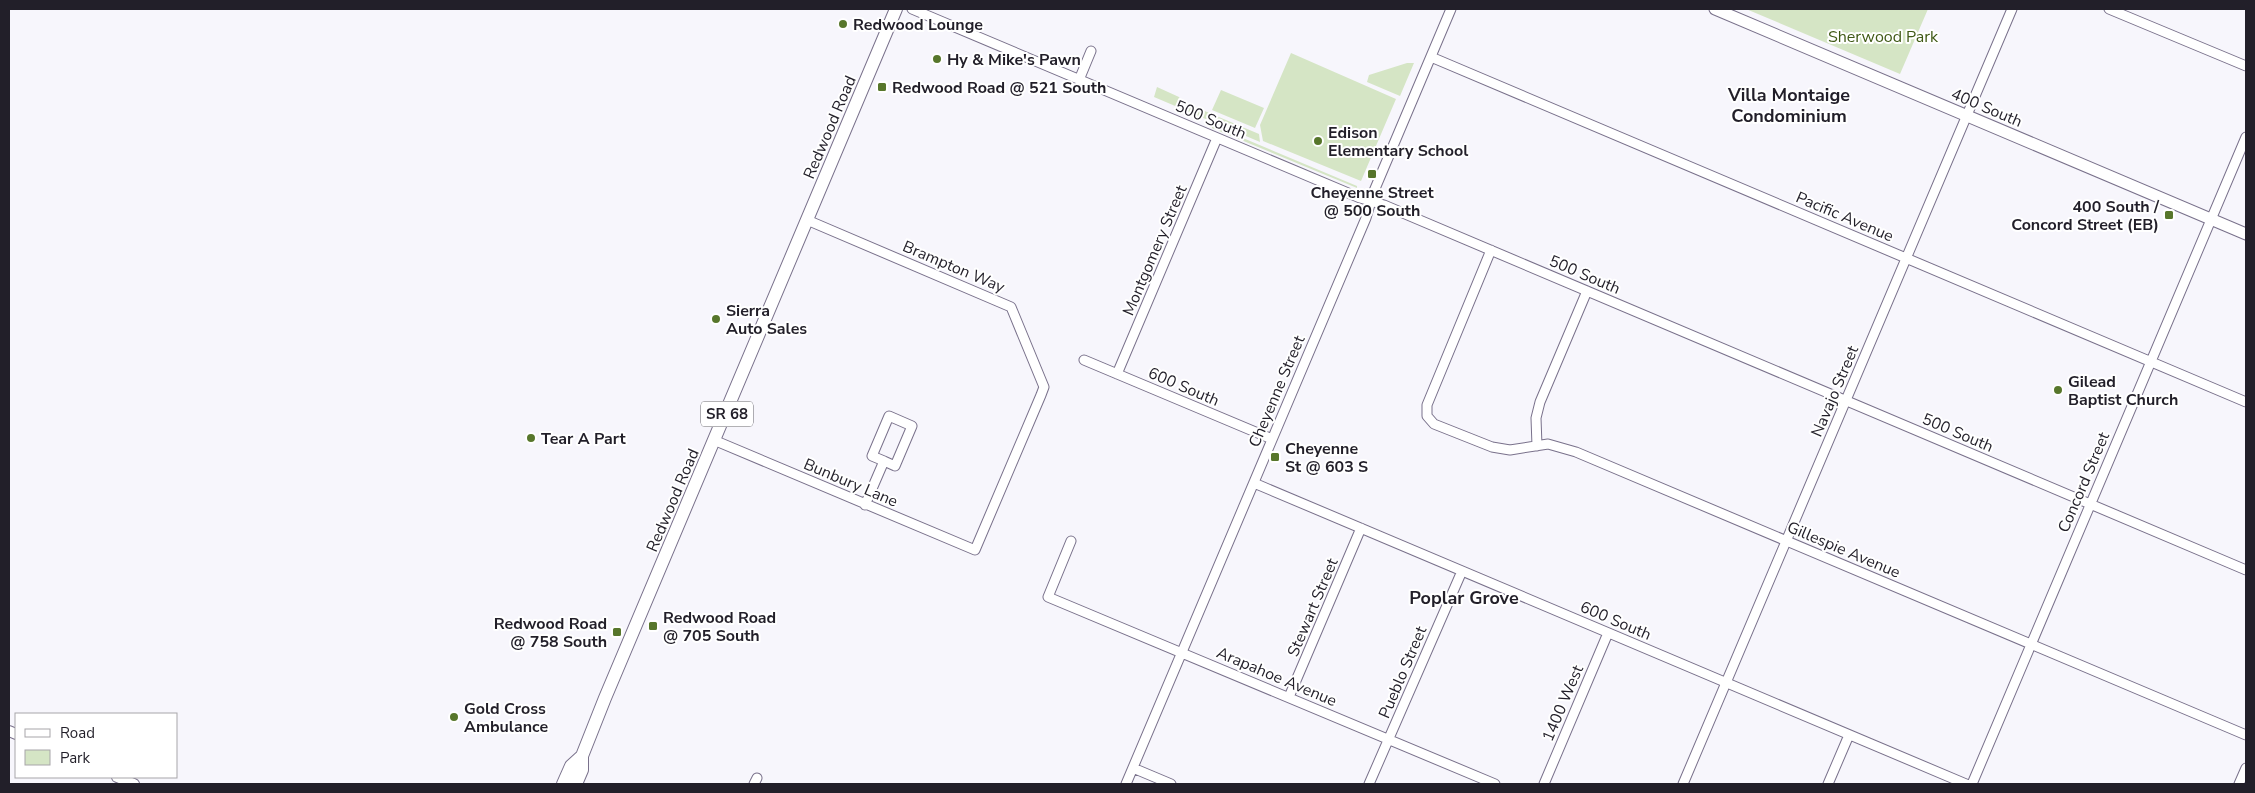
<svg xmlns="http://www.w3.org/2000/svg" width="2255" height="793" font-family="'Nunito Sans',sans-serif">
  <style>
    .green { fill: #d5e5c5 }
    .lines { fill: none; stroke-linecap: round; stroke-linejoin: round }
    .minor-casing { stroke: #79718b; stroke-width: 11 }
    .tertiary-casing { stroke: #79718b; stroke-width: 12 }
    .secondary-casing { stroke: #79718b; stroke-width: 13 }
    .primary-casing { stroke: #79718b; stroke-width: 14 }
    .minor { stroke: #fff; stroke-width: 9 }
    .tertiary { stroke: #fff; stroke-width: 10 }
    .secondary { stroke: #fff; stroke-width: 11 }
    .primary { stroke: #fff; stroke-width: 12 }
    .poi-dot { fill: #57762b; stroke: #fff; stroke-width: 2 }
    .labels { text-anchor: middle; stroke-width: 4; stroke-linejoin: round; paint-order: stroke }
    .shield { fill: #fff; stroke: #646269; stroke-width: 1 }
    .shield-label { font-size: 15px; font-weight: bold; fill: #221f29 }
    .poi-label { font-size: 16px; font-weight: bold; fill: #221f29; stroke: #fff; text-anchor: start }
    .park-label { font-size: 16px; fill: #3e5814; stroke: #fff }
    .street-label { font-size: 16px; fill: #221f29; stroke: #fff }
    .neighbourhood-label { font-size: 18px; font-weight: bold; fill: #221f29; stroke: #fff }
  </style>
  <rect width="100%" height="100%" fill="#f7f6fc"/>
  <!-- green -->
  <path class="green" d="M1746,9H1928L1900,74Z
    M1291,53L1396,99L1361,181L1263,141L1260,125Z
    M1407,63H1414L1400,96L1367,82L1369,75Z
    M1157,87L1179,97L1181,101L1259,134L1260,142L1154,97Z
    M1221,90L1264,108L1255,128L1212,110Z
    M1212,125L1357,186V188L1212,128Z"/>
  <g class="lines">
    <!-- minor casing -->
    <g class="minor-casing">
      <path id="minor" d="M912,9L1360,198L1384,205L2246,570
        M2109,9L2246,66
        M1431,57L2246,402
        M1079,80L1091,51
        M1491,250L1427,405V416L1434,424L1492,447L1510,450L1548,444L1576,452L2246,735
        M1084,360L1272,439
        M1117,374L1217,138
        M716,441L975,550L1041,395L1044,387L1011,307L807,220
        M1537,446L1536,418L1540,402L1587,291
        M1254,483L1966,784
        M865,505L884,461L872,456L889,416L912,426L895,466L884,461
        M1071,541L1048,597L1495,784
        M1289,697L1361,528
        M1133,768L1171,784
        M754,784L757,778
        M1126,784L1366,218L1374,191L1451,9
        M1369,784L1462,571
        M1544,784L1608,633
        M1683,784L2012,9
        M1828,784L1849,735
        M1972,784L2246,137
        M2239,784L2246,768"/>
    </g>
    <!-- tertiary casing -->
    <g class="tertiary-casing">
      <path id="tertiary" d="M9,731L16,734
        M117,777L134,784"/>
    </g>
    <!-- secondary casing -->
    <g class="secondary-casing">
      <path id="secondary" d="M1715,9L2246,234"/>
    </g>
    <!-- primary casing -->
    <g class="primary-casing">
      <path id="primary" d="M563,784L571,766L582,756
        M576,784L582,770V756L605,698L896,9"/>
    </g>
    <!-- minor -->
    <use href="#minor" class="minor"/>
    <!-- tertiary -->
    <use href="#tertiary" class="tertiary"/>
    <!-- secondary -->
    <use href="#secondary" class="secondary"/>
    <!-- primary -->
    <use href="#primary" class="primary"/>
  </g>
  <!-- markers -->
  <g class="poi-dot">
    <circle cx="843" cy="24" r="5"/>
    <circle cx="937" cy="59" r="5"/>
    <rect x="877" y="82" width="10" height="10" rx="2.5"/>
    <circle cx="1318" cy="141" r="5"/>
    <rect x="1367" y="169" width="10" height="10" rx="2.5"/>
    <rect x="2164" y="210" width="10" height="10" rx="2.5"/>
    <circle cx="716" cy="319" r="5"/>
    <circle cx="2058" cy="390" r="5"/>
    <circle cx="531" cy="438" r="5"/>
    <rect x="1270" y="452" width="10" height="10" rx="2.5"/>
    <rect x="648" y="621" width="10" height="10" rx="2.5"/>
    <rect x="612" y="627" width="10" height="10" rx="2.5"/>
    <circle cx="454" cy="717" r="5"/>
  </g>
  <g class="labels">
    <!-- shield labels -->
    <rect class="shield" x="701" y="401.5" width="52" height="25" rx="4"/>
    <g class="shield-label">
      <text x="727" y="419">SR 68</text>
    </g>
    <!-- poi labels -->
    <g class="poi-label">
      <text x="853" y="30">Redwood Lounge</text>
      <text x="947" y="65">Hy &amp; Mike's Pawn</text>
      <text x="892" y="93">Redwood Road @ 521 South</text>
      <text x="1328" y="138">Edison<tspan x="1328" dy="18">Elementary School</tspan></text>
      <text x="1372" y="198" text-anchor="middle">Cheyenne Street<tspan x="1372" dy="18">@ 500 South</tspan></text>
      <text x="2159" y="212" text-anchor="end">400 South /<tspan x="2159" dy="18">Concord Street (EB)</tspan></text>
      <text x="726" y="316">Sierra<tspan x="726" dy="18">Auto Sales</tspan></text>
      <text x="2068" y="387">Gilead<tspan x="2068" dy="18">Baptist Church</tspan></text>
      <text x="541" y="444">Tear A Part</text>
      <text x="1285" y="454">Cheyenne<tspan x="1285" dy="18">St @ 603 S</tspan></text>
      <text x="663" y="623">Redwood Road<tspan x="663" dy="18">@ 705 South</tspan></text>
      <text x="607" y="629" text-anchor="end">Redwood Road<tspan x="607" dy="18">@ 758 South</tspan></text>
      <text x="464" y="714">Gold Cross<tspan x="464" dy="18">Ambulance</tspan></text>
    </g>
    <!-- park labels -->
    <g class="park-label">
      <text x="1883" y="42">Sherwood Park</text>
    </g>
    <!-- street labels -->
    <g class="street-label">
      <text transform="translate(1987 107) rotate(23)" y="6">400 South</text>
      <text transform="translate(1211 119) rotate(23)" y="6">500 South</text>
      <text transform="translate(829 127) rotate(-67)" y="6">Redwood Road</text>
      <text transform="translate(1845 216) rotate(23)" y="6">Pacific Avenue</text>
      <text transform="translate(1154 250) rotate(-67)" y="6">Montgomery Street</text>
      <text transform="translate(954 266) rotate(23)" y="6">Brampton Way</text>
      <text transform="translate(1585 274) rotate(23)" y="6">500 South</text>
      <text transform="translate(1184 386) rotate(23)" y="6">600 South</text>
      <text transform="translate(1276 391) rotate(-67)" y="6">Cheyenne Street</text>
      <text transform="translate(1834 391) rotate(-67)" y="6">Navajo Street</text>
      <text transform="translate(1958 432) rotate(23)" y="6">500 South</text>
      <text transform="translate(851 482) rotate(23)" y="6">Bunbury Lane</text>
      <text transform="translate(2083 482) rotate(-67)" y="6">Concord Street</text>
      <text transform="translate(672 500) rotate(-67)" y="6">Redwood Road</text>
      <text transform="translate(1844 549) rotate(23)" y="6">Gillespie Avenue</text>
      <text transform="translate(1312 607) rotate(-67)" y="6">Stewart Street</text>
      <text transform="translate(1616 620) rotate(23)" y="6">600 South</text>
      <text transform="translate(1402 672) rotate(-67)" y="6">Pueblo Street</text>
      <text transform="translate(1277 676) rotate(23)" y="6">Arapahoe Avenue</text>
      <text transform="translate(1562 703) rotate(-67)" y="6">1400 West</text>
    </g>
    <!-- neighbourhood labels -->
    <g class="neighbourhood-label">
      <text x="1789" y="101">Villa Montaige<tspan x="1789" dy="21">Condominium</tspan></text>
      <text x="1464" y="604">Poplar Grove</text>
    </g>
  </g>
  <!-- border -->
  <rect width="2255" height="793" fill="none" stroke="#221f29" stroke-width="20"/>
  <!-- legend -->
  <rect x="15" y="713" width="162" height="65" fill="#ffffff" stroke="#a7a5a9"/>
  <rect x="25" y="729" width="25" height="8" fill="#ffffff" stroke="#a7a5a9"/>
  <text x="60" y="738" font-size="15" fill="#221f29">Road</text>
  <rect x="25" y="750" width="25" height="15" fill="#d5e5c5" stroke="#a7a5a9"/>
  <text x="60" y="763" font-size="15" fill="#221f29">Park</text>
</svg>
